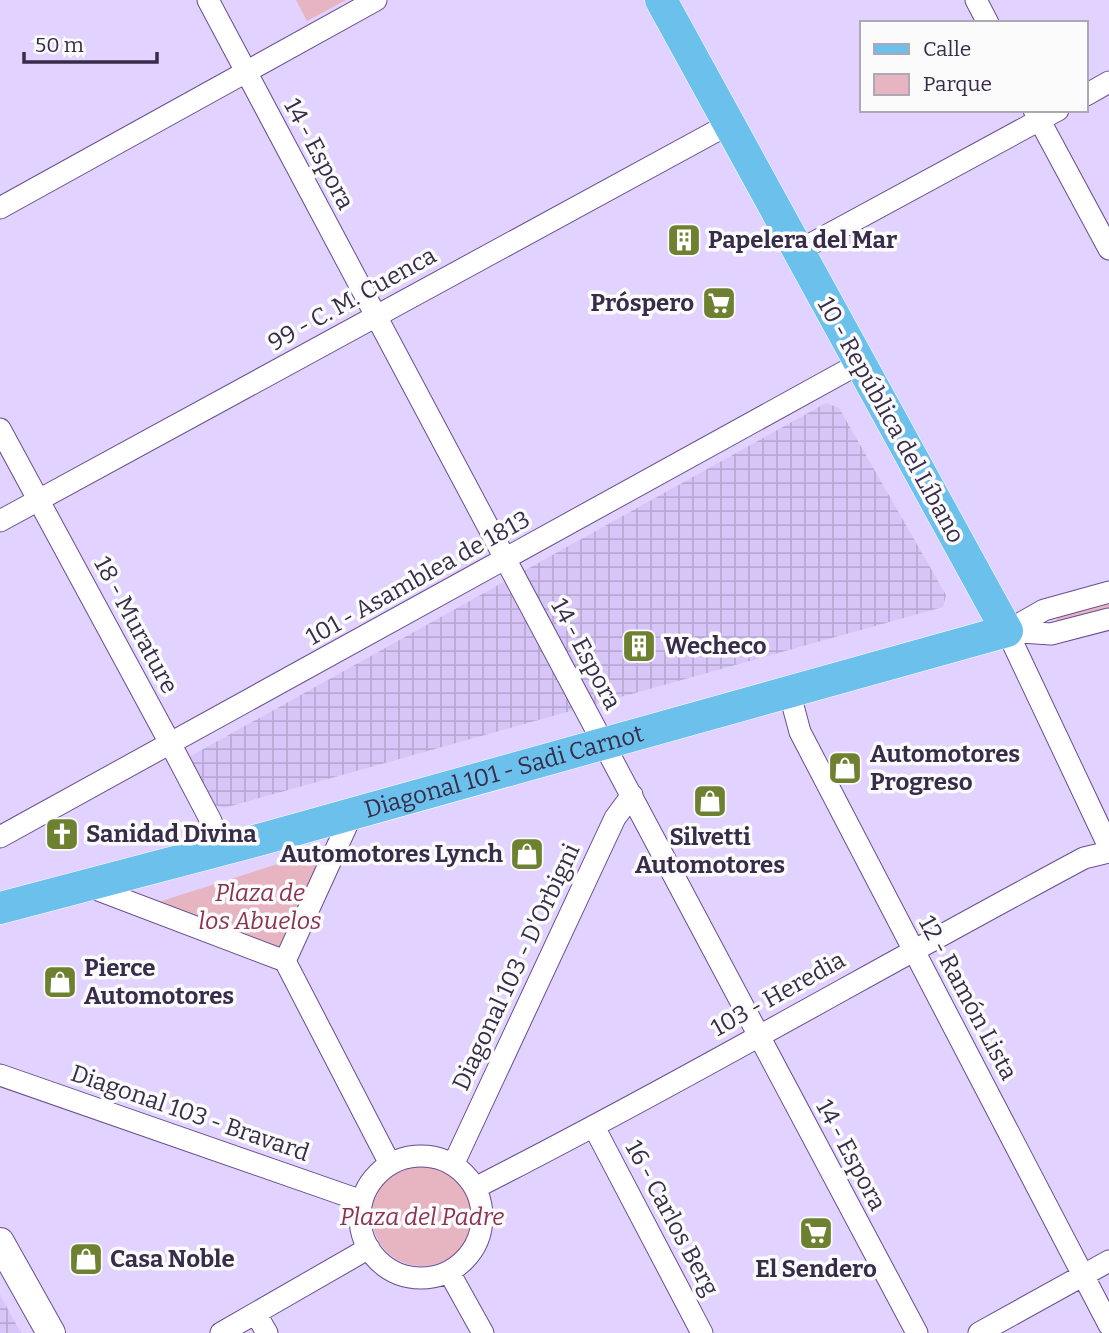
<svg xmlns="http://www.w3.org/2000/svg" width="1109" height="1333" font-family="Bitter,serif">
  <style>
    .industrial { fill: url(#industrial-grid) }
    .green { fill: #e7b4c2 }
    .lines { fill: none; stroke-linecap: round; stroke-linejoin: round }
    .street-casing { stroke: #684e90; stroke-width: 23 }
    .secondary-casing { stroke: #684e90; stroke-width: 30 }
    .primary-casing { stroke: #fff; stroke-width: 33 }
    .street { stroke: #fff; stroke-width: 21 }
    .secondary { stroke: #fff; stroke-width: 28 }
    .primary { stroke: #6cc1ec; stroke-width: 32 }
    .labels { text-anchor: middle; stroke-width: 7; stroke-linejoin: round; paint-order: stroke }
    .street-label { font-size: 24px; fill: #372c49; stroke: #fbfbfb }
    .poi-label { font-size: 24px; font-weight: bold; fill: #372c49; stroke: #fbfbfb; text-anchor: start }
    .park-label { font-size: 24px; font-style: italic; fill: #8b3353; stroke: #fbfbfb }
  </style>
  <defs>
    <pattern id="industrial-grid" width="8" height="8" patternUnits="userSpaceOnUse" patternTransform="scale(1.75)"><rect width="8" height="8" fill="#d6c5f6"/><path d="M0 4h8M4 0v8" fill="none" stroke="#b8a9d4"/></pattern>
  </defs>
  <rect width="100%" height="100%" fill="#e1d2ff"/>
  <!-- industrial -->
  <path class="industrial" d="M826,403L839,408L946,595L943,607L224,808L208,803L189,757Z
    M0,1295L21,1333H0Z"/>
  <!-- green -->
  <path class="green" d="M296,0H346L307,21Z
    M1109,597V614L1058,623L1056,616Z
    M325,849L278,952L149,905Z
    M372 1216a50 50 0 1 1 100 0a50 50 0 1 1-100 0Z"/>
  <g class="lines">
    <!-- street casing -->
    <g class="street-casing">
      <path id="street" d="M208,0L917,1333
        M976,0L988,23
        M1086,95L1109,82
        M1034,110L1109,249
        M0,208L376,0
        M798,251L1058,110
        M0,429L171,745L211,821L221,850
        M0,521L729,124
        M1007,631L1109,847
        M1007,631L1044,610L1109,592
        M1007,631L1051,634L1109,619
        M789,691L800,732L1109,1325
        M0,837L860,363
        M85,885L285,961L390,1164
        M285,961L352,814
        M0,1075L362,1201
        M594,1127L702,1333
        M360 1217a61 61 0 1 1 122 0a61 61 0 1 1-122 0Z
        M453,1165L615,818L632,795
        M475,1188C681,1083 880,967 1084,858L1109,852
        M449,1272L483,1333
        M256,1314L267,1333
        M221,1333L369,1248
        M979,1333L1109,1261"/>
    </g>
    <!-- secondary casing -->
    <g class="secondary-casing">
      <path id="secondary" d="M0,1242L51,1333"/>
    </g>
    <!-- primary casing -->
    <g class="primary-casing">
      <g id="primary">
        <path id="s1" d="M0,908L262,839L1007,631L661,0"/>
      </g>
    </g>
    <!-- street -->
    <use href="#street" class="street"/>
    <!-- secondary -->
    <use href="#secondary" class="secondary"/>
    <!-- primary -->
    <use href="#primary" class="primary"/>
  </g>
  <!-- icons -->
  <defs>
    <g id="building-square" transform="scale(1.75)"><rect x="-9" y="-9" width="18" height="18" rx="4" fill="#6e8130" stroke="#fbfbfb"/><path d="M-4-6H4V6H1V3H-1V6H-4ZM-2.5-4.3h1.7v1.8h-1.7ZM.8-4.3h1.7v1.8H.8ZM-2.5-1h1.7V.8h-1.7ZM.8-1h1.7V.8H.8Z" fill="#fff"/></g>
    <g id="supermarket-square" transform="scale(1.75)"><rect x="-9" y="-9" width="18" height="18" rx="4" fill="#6e8130" stroke="#fbfbfb"/><path d="M-6-5.5h2.5l.6 2H6L4.5 2H-2.5L-4.4-4H-6ZM-1.5 3.2a1.3 1.3 0 1 0 .1 0ZM3 3.2a1.3 1.3 0 1 0 .1 0Z" fill="#fff"/></g>
    <g id="shop-square" transform="scale(1.75)"><rect x="-9" y="-9" width="18" height="18" rx="4" fill="#6e8130" stroke="#fbfbfb"/><path d="M-5-2.5h2.3a2.7 3.5 0 0 1 5.4 0H5L5.5 6h-11ZM-1.5-2.5h3a1.5 2.3 0 0 0-3 0Z" fill="#fff"/></g>
    <g id="church-square" transform="scale(1.75)"><rect x="-9" y="-9" width="18" height="18" rx="4" fill="#6e8130" stroke="#fbfbfb"/><path d="M-1.2-6h2.4v3.5h3.3v2.4h-3.3V6h-2.4V-.1h-3.3v-2.4h3.3Z" fill="#fff"/></g>
  </defs>
  <g fill-rule="evenodd">
    <use href="#building-square" x="684" y="240"/>
    <use href="#supermarket-square" x="719" y="303"/>
    <use href="#building-square" x="639" y="646"/>
    <use href="#shop-square" x="845" y="768"/>
    <use href="#shop-square" x="710" y="801"/>
    <use href="#church-square" x="62" y="834"/>
    <use href="#shop-square" x="527" y="854"/>
    <use href="#shop-square" x="60" y="982"/>
    <use href="#supermarket-square" x="816" y="1233"/>
    <use href="#shop-square" x="86" y="1259"/>
  </g>
  <g class="labels">
    <!-- street labels -->
    <g class="street-label">
      <text transform="translate(319 154) rotate(62)" y="8">14 - Espora</text>
      <text transform="translate(352 299) rotate(-29)" y="8">99 - C. M. Cuenca</text>
      <text transform="translate(891 420) rotate(61)" y="8">10 - República del Líbano</text>
      <text transform="translate(418 578) rotate(-29)" y="8">101 - Asamblea de 1813</text>
      <text transform="translate(136 625) rotate(62)" y="8">18 - Murature</text>
      <text transform="translate(586 654) rotate(62)" y="8">14 - Espora</text>
      <text dy="8" stroke="none"><textPath href="#s1" startOffset="522">Diagonal 101 - Sadi Carnot</textPath></text>
      <text transform="translate(516 967) rotate(-65)" y="8">Diagonal 103 - D'Orbigni</text>
      <text transform="translate(778 994) rotate(-29)" y="8">103 - Heredia</text>
      <text transform="translate(968 998) rotate(62)" y="8">12 - Ramón Lista</text>
      <text transform="translate(190 1113) rotate(19)" y="8">Diagonal 103 - Bravard</text>
      <text transform="translate(851 1155) rotate(62)" y="8">14 - Espora</text>
      <text transform="translate(672 1218) rotate(62)" y="8">16 - Carlos Berg</text>
    </g>
    <!-- poi labels -->
    <g class="poi-label">
      <text x="708" y="248">Papelera del Mar</text>
      <text x="694" y="311" text-anchor="end">Próspero</text>
      <text x="664" y="654">Wecheco</text>
      <text x="870" y="762">Automotores<tspan x="870" dy="28">Progreso</tspan></text>
      <text x="86" y="842">Sanidad Divina</text>
      <text x="710" y="845" text-anchor="middle">Silvetti<tspan x="710" dy="28">Automotores</tspan></text>
      <text x="503" y="862" text-anchor="end">Automotores Lynch</text>
      <text x="84" y="976">Pierce<tspan x="84" dy="28">Automotores</tspan></text>
      <text x="110" y="1267">Casa Noble</text>
      <text x="816" y="1277" text-anchor="middle">El Sendero</text>
    </g>
    <!-- park labels -->
    <g class="park-label">
      <text x="260" y="901">Plaza de<tspan x="260" dy="28">los Abuelos</tspan></text>
      <text x="422" y="1225">Plaza del Padre</text>
    </g>
  </g>
  <!-- legend -->
  <rect x="860" y="21" width="228" height="91" fill="#fbfbfb" stroke="#ada8b4" stroke-width="2"/>
  <rect x="874" y="44" width="35" height="10" fill="#6cc1ec" stroke="#ada8b4" stroke-width="2"/>
  <text x="923" y="56" font-size="21" fill="#372c49">Calle</text>
  <rect x="874" y="74" width="35" height="21" fill="#e7b4c2" stroke="#ada8b4" stroke-width="2"/>
  <text x="923" y="91" font-size="21" fill="#372c49">Parque</text>
  <!-- scale -->
  <path d="M24 52v10h133v-10" fill="none" stroke="#372c49" stroke-width="3.5"/>
  <text x="35" y="52" font-size="21" fill="#372c49" stroke="#fbfbfb" stroke-width="5" paint-order="stroke">50 m</text>
</svg>
